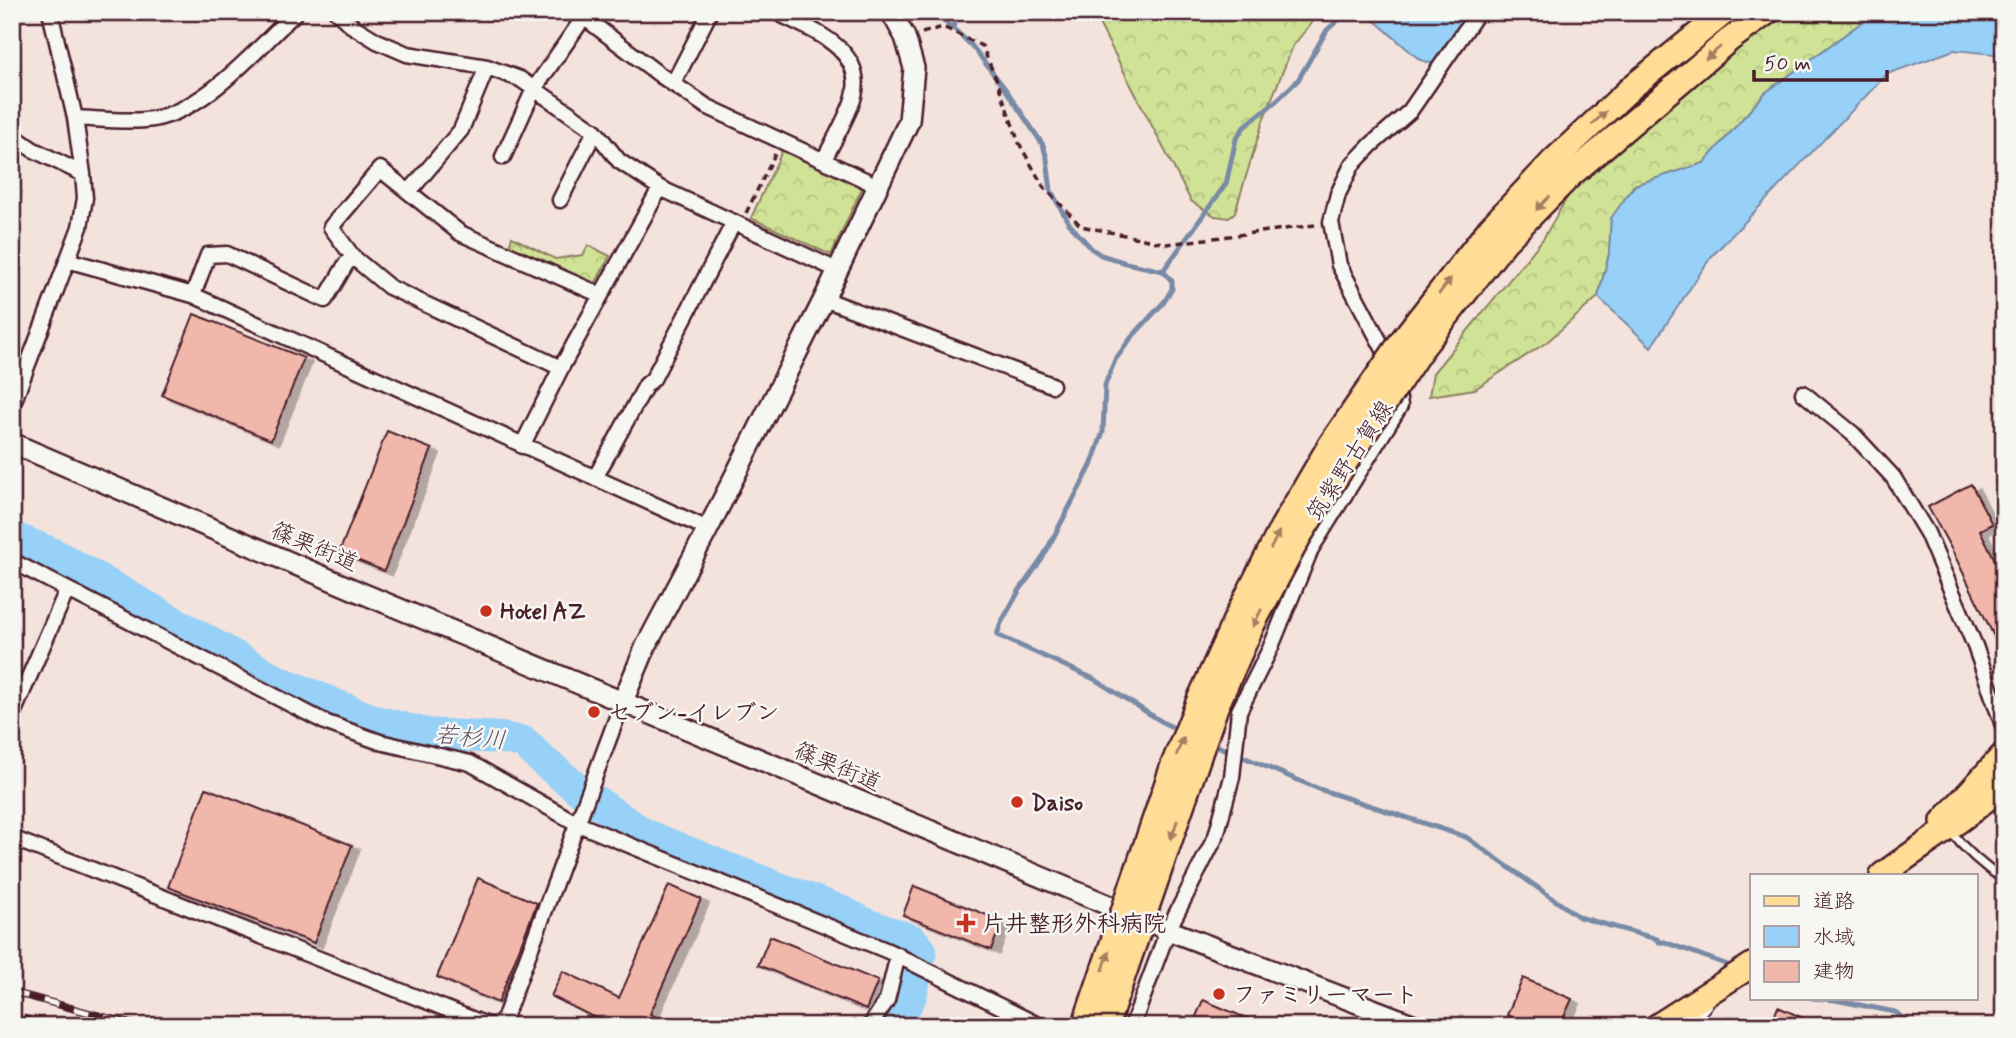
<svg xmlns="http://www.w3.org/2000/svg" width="2016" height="1038" font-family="Mynerve,'Klee One',sans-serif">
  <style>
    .forest { fill: url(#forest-crowns); stroke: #8d8060; stroke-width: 2 }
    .water { fill: #97d1f7; stroke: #788aa5; stroke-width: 2 }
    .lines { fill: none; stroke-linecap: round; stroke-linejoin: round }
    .stream { stroke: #788aa5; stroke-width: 5 }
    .river { stroke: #97d1f7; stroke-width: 32 }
    .building { fill: #f1b7ab; stroke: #4a1f2b; stroke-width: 2; filter: url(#shadow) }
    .lane-casing { stroke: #4a1f2b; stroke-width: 12 }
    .street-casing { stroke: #4a1f2b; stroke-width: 19 }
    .secondary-casing { stroke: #4a1f2b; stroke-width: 24 }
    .primary-casing { stroke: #4a1f2b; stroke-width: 28 }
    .path { stroke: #4a1f2b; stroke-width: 3.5; stroke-dasharray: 7 5; stroke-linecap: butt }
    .lane { stroke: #f6f6f2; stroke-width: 7 }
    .street { stroke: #f6f6f2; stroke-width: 14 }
    .secondary { stroke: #f6f6f2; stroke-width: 19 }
    .primary { stroke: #ffdd96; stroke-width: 23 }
    .rail-casing { stroke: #4a1f2b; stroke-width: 8 }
    .rail { stroke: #f6f6f2; stroke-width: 5; stroke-dasharray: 16; stroke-linecap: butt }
    .primary-bridge-casing { stroke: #4a1f2b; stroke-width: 28; stroke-linecap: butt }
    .primary-bridge { stroke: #ffdd96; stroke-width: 23 }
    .oneway { fill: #a47e60 }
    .poi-dot { fill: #c8321e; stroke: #f6f6f2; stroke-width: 2.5 }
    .labels { text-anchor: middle; stroke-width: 5; stroke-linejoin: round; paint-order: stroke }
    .street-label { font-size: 23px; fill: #4a1f2b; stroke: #f6f6f2 }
    .poi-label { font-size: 23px; font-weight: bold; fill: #4a1f2b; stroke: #f6f6f2; text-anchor: start }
    .water-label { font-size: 24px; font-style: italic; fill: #615468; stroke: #f6f6f2 }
  </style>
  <defs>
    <pattern id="forest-crowns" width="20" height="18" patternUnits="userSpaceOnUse" patternTransform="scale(1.75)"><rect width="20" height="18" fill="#d0e296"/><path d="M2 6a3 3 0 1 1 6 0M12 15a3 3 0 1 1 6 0" fill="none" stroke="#b4c181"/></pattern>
    <filter id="shadow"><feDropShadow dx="8" dy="4.5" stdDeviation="0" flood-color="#0004"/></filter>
  </defs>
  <rect width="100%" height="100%" fill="#f4e3dd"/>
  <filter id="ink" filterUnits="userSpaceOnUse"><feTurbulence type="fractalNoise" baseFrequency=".0143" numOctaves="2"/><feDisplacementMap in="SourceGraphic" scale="14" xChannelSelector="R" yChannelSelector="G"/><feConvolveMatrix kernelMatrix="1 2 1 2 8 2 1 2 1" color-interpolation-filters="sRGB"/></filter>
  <g filter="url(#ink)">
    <!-- forest -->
    <path class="forest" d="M1093,12H1320L1293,46L1264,118L1235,212L1229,218L1215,216L1191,201Z
      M1782,12H1876L1765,93L1704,163L1634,185L1611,219L1609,254L1598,297L1547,342L1475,389L1429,396L1433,373L1543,239L1586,165L1662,108Z
      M783,149L863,186L831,255L751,218Z
      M512,237L555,259L583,255L588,245L610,256L594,286L508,249Z"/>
    <!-- water -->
    <path class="water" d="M1368,12H1469L1438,65L1420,60L1367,14Z
      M1876,12H2004V55L1954,50L1887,74L1711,257L1651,347L1598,297L1609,254L1611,218L1635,185L1704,163L1765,93Z"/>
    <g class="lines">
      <!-- stream -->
      <path class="stream" d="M931,12L953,28
        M957,12L953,28L972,46L1006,90L1043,145L1047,159L1051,191L1070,225L1092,249L1101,255L1126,263L1163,271L1172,281V289L1164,302L1131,338L1115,360L1105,385L1103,432L1091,466L1042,559L1019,591L1001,623L997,635L1094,679L1164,723L1181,731
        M1163,271L1226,184L1236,139L1244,127L1276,101L1298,80L1327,30L1347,12
        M1210,743L1319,789L1466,837L1579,917L1657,939L1659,942H1665L1736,968
        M1812,998L1835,1000L1895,1012L1917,1026"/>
      <!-- river -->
      <path class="river" d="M12,537L54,554L276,680L375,721L427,734L501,738L524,742L543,761L582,792L644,834L724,867L843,912L866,924L912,940L921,951L911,996L894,1026"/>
    </g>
    <!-- building -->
    <path class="building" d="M194,314L304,358L271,440L162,395Z
      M387,431L432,449L384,571L339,553Z
      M1971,484L1992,524L1980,530L2004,578V657L1953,552L1928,507Z
      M206,788L352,845L314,943L168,887Z
      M478,878L537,903L498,1003L437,977Z
      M669,885L701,899L650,1014L674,1026H611L551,996L563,971L619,998Z
      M914,886L1002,921L991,950L903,915Z
      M770,936L878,981L866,1010L758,965Z
      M1523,978L1572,999L1560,1026H1533L1507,1015Z
      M1203,1000L1265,1026H1192Z
      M1778,1007L1821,1026H1770Z"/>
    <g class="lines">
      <!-- lane casing -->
      <g class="lane-casing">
        <path id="lane" d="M1950,831C1966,851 1983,866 2004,880"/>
      </g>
      <!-- street casing -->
      <g class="street-casing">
        <path id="street" d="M337,12L351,25L377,41L407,54L487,67L520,79L595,131L619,161L660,188L837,270
          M577,12L660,75L706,106L878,186
          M776,12C809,29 866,48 854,96C850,113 832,143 824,160
          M673,84L710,12
          M75,118C98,119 122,122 145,120C201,116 257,49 296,12
          M12,135L32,149L83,174
          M503,157L534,89L584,17
          M409,192L461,130L487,67
          M560,200L595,131
          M67,260L193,295L708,529
          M193,295L208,255L227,254L325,300L346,264L353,257
          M824,299L1052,385
          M1391,363L1339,265L1331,222L1338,194L1352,165L1371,145L1410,111L1478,12
          M561,368L389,287L353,257L331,227L380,169L460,233L601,295
          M1803,393L1853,434L1893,477L1927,533L1975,646L2004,728
          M12,406L80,227L85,198L83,174L75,118L50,12
          M522,446L561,368L660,188
          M595,478L646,385L653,379L734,222
          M12,561L327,723L380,742L470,763L578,824L888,951L1040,1026
          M12,716L67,590
          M12,838L487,1025H498L505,1017L623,701
          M870,1026L887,1000L898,955
          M1132,1026L1168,930L1216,836L1232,777L1239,711L1270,649L1311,549L1400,406L1397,386
          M1681,1026L1692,1019L1706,1002"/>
      </g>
      <!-- secondary casing -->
      <g class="secondary-casing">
        <path id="secondary" d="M12,443L364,594L1168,930L1417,1026
          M623,701L646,646L708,529L824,299L909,121L914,68L905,37L891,12"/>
      </g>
      <!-- primary casing -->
      <g class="primary-casing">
        <path id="primary" d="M1403,339L1490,228L1553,161L1632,87L1725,12
          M1420,351L1505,242L1572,174L1729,40L1768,12
          M1943,821L2004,754
          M1882,875C1922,845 1967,819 2004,784
          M1657,1026L1752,965"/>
      </g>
      <!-- path -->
      <path class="path" d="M922,33L943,27L982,46L997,81L1019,143L1043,186L1081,226L1167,244L1315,225
        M746,213L775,154
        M12,1013L60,1026"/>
      <!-- lane -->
      <use href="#lane" class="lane"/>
      <!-- street -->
      <use href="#street" class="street"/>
      <!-- secondary -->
      <use href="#secondary" class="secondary"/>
      <!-- primary -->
      <use href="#primary" class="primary"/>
      <!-- rail casing -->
      <g class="rail-casing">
        <path id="rail" d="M12,992L138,1026"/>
      </g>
      <!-- rail -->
      <use href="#rail" class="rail"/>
      <!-- primary-bridge casing -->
      <g class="primary-bridge-casing">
        <path id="primary-bridge" d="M1084,1026L1173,765L1199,700L1236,618L1282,527L1330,445L1403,339
          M1106,1026L1216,707L1252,626L1299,537L1349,457L1420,351"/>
      </g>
      <!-- primary-bridge -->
      <use href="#primary-bridge" class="primary-bridge"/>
    </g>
    <!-- one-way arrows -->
    <defs><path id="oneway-solid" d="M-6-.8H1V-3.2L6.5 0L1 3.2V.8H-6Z" transform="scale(1.75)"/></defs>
    <g class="oneway">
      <use href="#oneway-solid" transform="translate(1713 53) rotate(140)"/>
      <use href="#oneway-solid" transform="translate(1599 118) rotate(-43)"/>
      <use href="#oneway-solid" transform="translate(1543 203) rotate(134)"/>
      <use href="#oneway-solid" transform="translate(1445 286) rotate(-52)"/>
      <use href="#oneway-solid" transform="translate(1275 540) rotate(-63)"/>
      <use href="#oneway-solid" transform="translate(1257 618) rotate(117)"/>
      <use href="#oneway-solid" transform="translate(1180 746) rotate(-68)"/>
      <use href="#oneway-solid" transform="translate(1174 830) rotate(109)"/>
      <use href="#oneway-solid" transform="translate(1106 961) rotate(-71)"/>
    </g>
  </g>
  <!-- markers -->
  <g class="poi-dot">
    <circle cx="486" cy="611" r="7"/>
    <circle cx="594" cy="712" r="7"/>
    <circle cx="1017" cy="802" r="7"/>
    <path d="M962.5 912.5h7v7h7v7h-7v7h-7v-7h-7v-7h7z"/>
    <circle cx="1219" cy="994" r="7"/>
  </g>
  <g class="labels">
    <!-- street labels -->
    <g class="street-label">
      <text transform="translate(1349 460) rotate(-57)" y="8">筑紫野古賀線</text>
      <text transform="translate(315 546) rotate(23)" y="8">篠栗街道</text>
      <text transform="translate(838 766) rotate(23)" y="8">篠栗街道</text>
    </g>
    <!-- poi labels -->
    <g class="poi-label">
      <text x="500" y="619">Hotel AZ</text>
      <text x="608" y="720">セブン-イレブン</text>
      <text x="1031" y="810">Daiso</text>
      <text x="982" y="931">片井整形外科病院</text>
      <text x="1233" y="1002">ファミリーマート</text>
    </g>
    <!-- water labels -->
    <g class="water-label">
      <text transform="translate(470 737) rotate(5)" y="8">若杉川</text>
    </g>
  </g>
  <!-- margin -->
  <rect width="2016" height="1038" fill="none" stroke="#f6f6f2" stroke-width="42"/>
  <rect x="21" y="21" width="1974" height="996" fill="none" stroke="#4a1f2b" stroke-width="2.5" filter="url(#ink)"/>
  <!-- legend -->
  <rect x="1750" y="874" width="228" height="126" fill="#f6f6f2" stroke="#b1a0a2" stroke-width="2"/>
  <rect x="1764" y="896" width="35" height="10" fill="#ffdd96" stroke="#b1a0a2" stroke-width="2"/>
  <text x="1813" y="908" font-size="21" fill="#4a1f2b">道路</text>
  <rect x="1764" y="926" width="35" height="21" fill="#97d1f7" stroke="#b1a0a2" stroke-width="2"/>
  <text x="1813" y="944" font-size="21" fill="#4a1f2b">水域</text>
  <rect x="1764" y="961" width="35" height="21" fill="#f1b7ab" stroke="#b1a0a2" stroke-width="2"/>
  <text x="1813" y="978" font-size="21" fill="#4a1f2b">建物</text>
  <!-- scale -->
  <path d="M1754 70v10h133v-10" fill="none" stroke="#4a1f2b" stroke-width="3.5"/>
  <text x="1764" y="70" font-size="21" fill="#4a1f2b" stroke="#f6f6f2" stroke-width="5" paint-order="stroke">50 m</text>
</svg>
